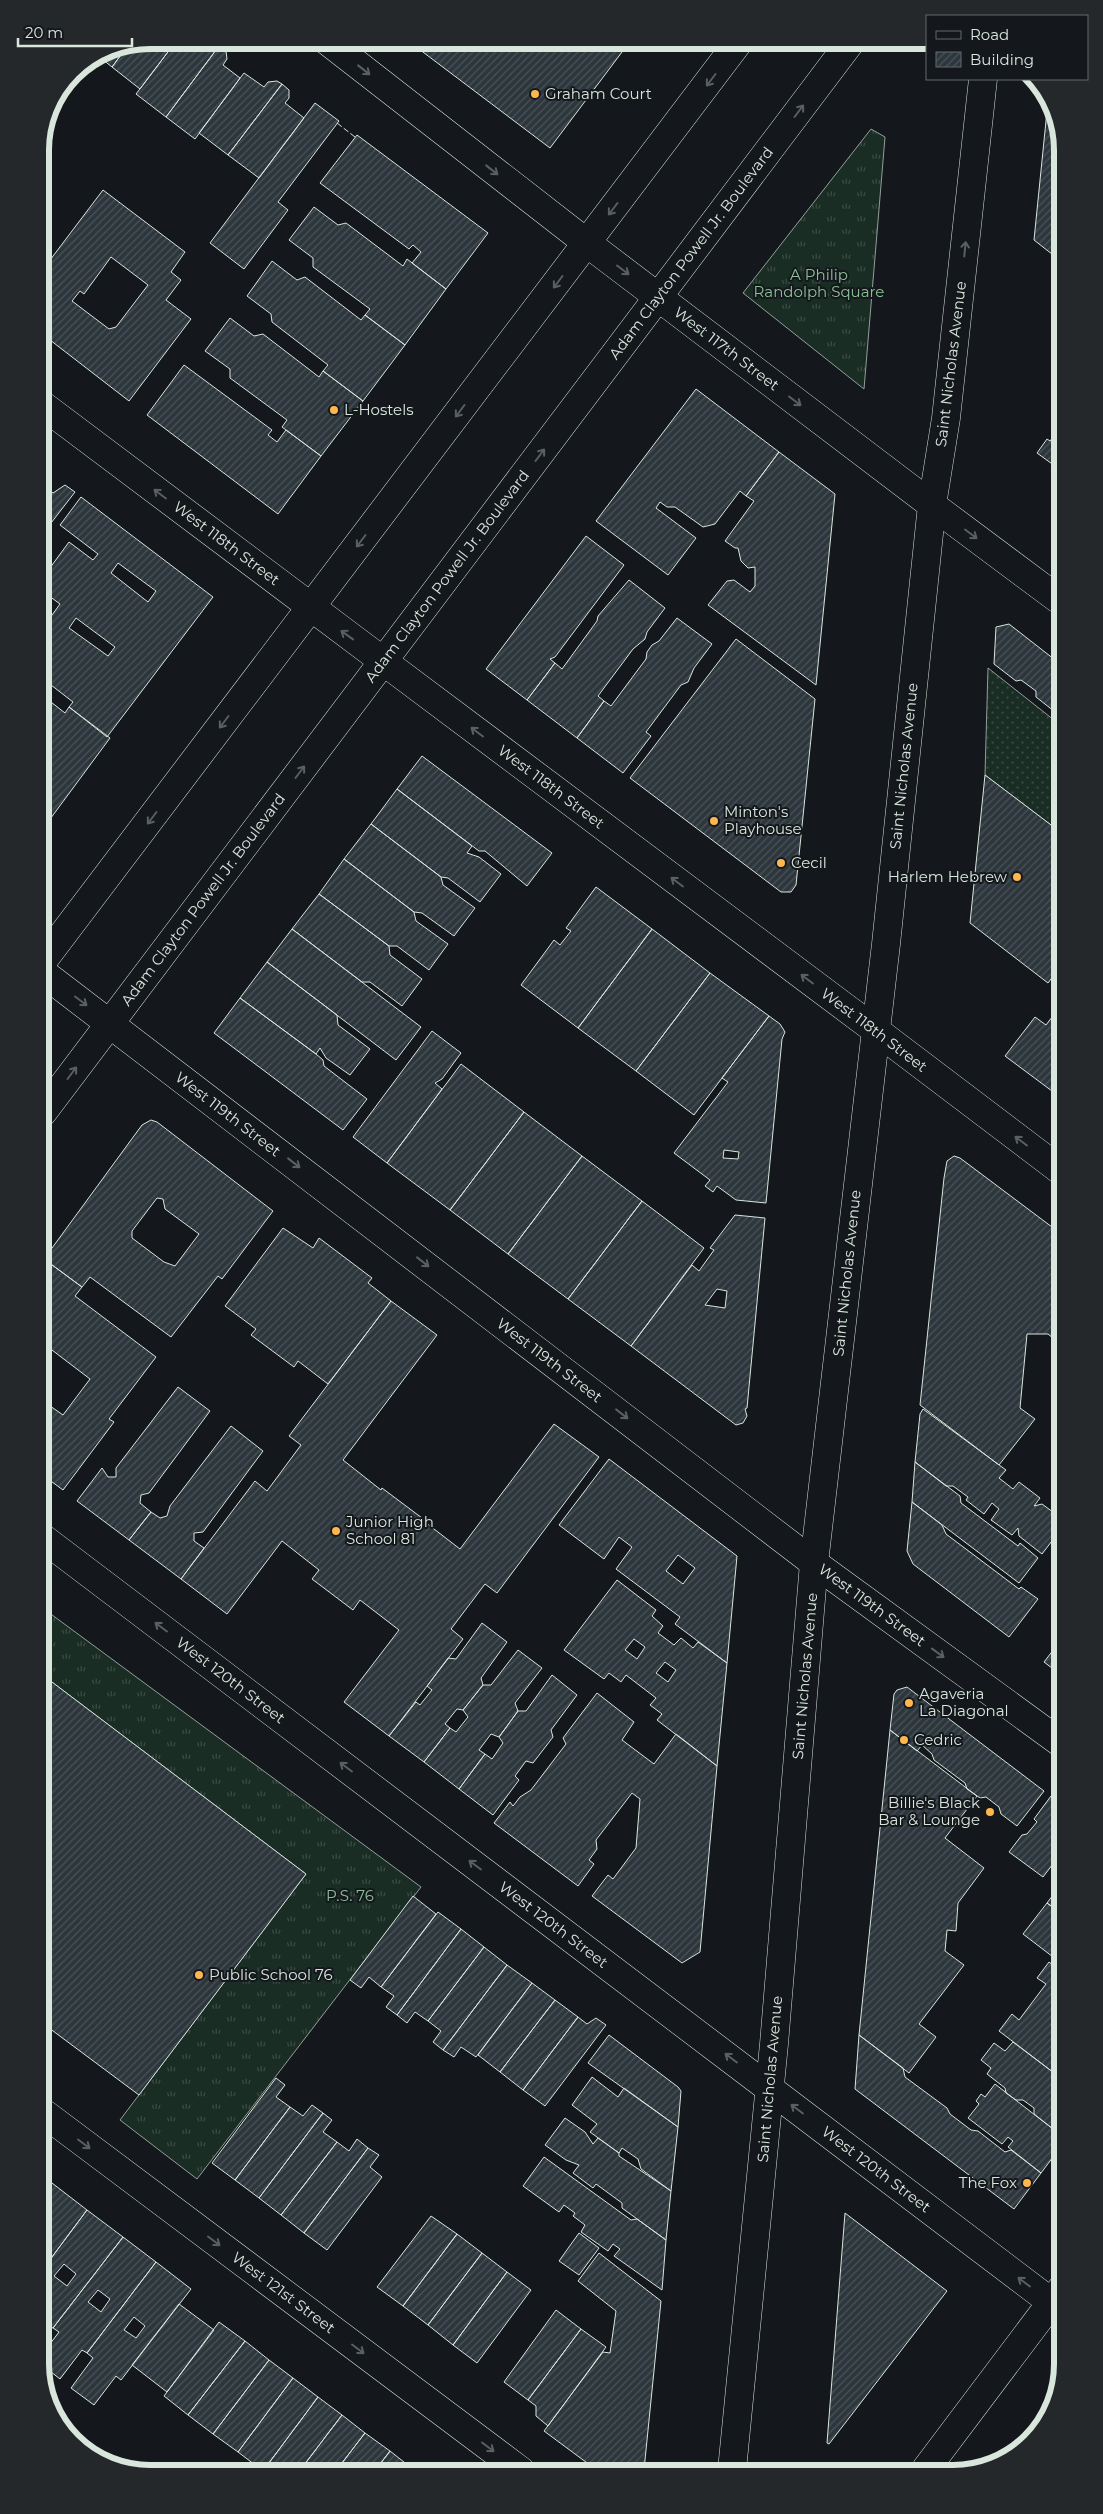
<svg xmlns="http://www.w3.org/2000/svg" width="1103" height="2514" font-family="Montserrat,sans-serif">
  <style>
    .grass { fill: url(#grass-tufts); stroke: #939e99 }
    .garden { fill: url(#garden-dots); stroke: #939e99 }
    .building { fill: url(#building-hatch); stroke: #d8e6dc; fill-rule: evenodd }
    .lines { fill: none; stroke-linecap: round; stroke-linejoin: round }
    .minor-casing { stroke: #d8e6dc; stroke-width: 29 }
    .major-casing { stroke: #d8e6dc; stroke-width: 29 }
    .minor { stroke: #14181c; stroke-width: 28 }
    .major { stroke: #14181c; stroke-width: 28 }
    .fence { stroke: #d8e6dc; stroke-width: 1; stroke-dasharray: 6 2.5; stroke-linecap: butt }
    .oneway { stroke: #59605f }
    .poi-dot { fill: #ffb74d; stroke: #14181c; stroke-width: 2 }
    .labels { text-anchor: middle; stroke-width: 4; stroke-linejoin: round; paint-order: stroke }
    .poi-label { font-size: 15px; fill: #d8e6dc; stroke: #14181c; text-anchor: start }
    .street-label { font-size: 15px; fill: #d8e6dc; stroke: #14181c }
    .park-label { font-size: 15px; fill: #8ac095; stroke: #14181c }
    .rim { fill: none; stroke: #d8e6dc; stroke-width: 6 }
  </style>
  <defs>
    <pattern id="grass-tufts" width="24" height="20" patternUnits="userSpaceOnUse" patternTransform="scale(1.25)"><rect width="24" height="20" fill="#1a2d24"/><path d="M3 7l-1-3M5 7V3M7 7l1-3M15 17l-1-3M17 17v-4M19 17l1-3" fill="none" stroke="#3b4b43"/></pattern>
    <pattern id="garden-dots" width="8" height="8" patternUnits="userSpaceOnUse" patternTransform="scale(1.25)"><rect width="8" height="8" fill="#1a2d24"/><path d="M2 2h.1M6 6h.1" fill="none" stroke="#3b4b43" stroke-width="1.8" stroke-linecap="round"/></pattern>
    <pattern id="building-hatch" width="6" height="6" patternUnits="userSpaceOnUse" patternTransform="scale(1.25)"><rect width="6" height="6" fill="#2c363c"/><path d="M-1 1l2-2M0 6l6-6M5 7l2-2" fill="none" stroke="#4a5358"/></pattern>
  </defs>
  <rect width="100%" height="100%" fill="#14181c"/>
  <!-- grass -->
  <path class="grass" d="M871,129L885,137L864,389L743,293Z
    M44,1609L421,1887L197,2179L120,2120L306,1874L44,1676Z"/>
  <!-- garden -->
  <path class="garden" d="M988,668L1059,724V831L985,775Z"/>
  <!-- building -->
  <path class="building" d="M149,40H177L140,89L112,67L129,44Z
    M177,40H189L201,49L205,42L213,41L219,46L166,117L136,94Z
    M407,40H631L550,148Z
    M129,44L112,67L97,55L108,48Z
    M219,46L226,51L227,59L223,65L240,78L195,139L166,117Z
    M244,73L264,87L268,82L277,81L282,84L228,155L199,133Z
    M282,84L289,90V98L285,103L304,118L259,178L228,155Z
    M1048,101L1057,114V258L1034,240Z
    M315,103L339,121L278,202L288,210L244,269L210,243Z
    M357,135L488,233L446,289L412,263L421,252L413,245L409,249L320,183Z
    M103,190L185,252L171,272L181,280L166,300L191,319L129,401L41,333V272ZM111,257L148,285L116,327L109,329L72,301L80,291L84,294Z
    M314,207L338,225L346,223L403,266L407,259L446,289L405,345L365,315L370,309L313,267V258L289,240Z
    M272,261L297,280L305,277L361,320L365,315L405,345L363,401L323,371L328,365L272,322L271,314L247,296Z
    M230,318L254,336L263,334L319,377L323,371L363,401L321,456L282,427L287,420L230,378V369L205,351Z
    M184,365L272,430L268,435L277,442L286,430L321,456L278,514L147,415Z
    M696,389L779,452L746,496L740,491L715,524L703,527L675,507H667L660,502L656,508L696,538L668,575L596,521Z
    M1058,431V476L1051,471L1055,466L1037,453L1047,439L1050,441Z
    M779,452L835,494L816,685L708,605L727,581L734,580L750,592L755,586V567L748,568L741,561L738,548H735L725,541L754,501L746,496Z
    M42,484L53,493L65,485L75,492L41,536Z
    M81,497L213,597L107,737L69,707L73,702L42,678L41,607L52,615L60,604L41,590V580L69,542L93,560L98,554L60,525ZM118,563L156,591L148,602L111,573ZM76,618L115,647L108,656L69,628Z
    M586,536L624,565L555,657L550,659L555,663L527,700L486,669Z
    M629,580L665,608L647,632L645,639L633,649L598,696L604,701L577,738L527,700L555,663L562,669L597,621L598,616Z
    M677,618L712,644L694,668L688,682L681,685L646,732L651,736L623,773L577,738L604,701L611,706L646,659L647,652L652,645L659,641Z
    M1009,624L1059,663V715L1036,697V691L1021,680L1016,681L994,664L996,627Z
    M736,639L815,699L796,885L791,892H781L630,778Z
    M42,695L65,713L69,707L110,738L42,830Z
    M422,756L552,853L527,886L485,851H479L397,789Z
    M985,775L1059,831V937L1051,947L1059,953V968L1048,983L970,923Z
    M397,789L472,846L467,853L479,857L501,874L480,902L448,878L441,877L371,824Z
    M371,824L441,877L443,885L475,908L454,936L422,913L414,912L344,859Z
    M344,859L414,912L416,921L448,944L429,970L397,946H389L319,894Z
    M596,887L652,929L578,1028L521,985L554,940L560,945L571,931L566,928Z
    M319,894L389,946L390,955L422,979L402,1006L370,982H362L292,929Z
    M292,929L421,1027L396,1060L267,962Z
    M652,929L710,973L636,1071L578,1028Z
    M267,962L337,1015L338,1025L370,1049L350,1075L326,1058L320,1048L316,1054L240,998Z
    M710,973L769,1016L694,1115L636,1071Z
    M240,998L316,1054L323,1060L324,1066L367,1099L343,1130L214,1033Z
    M1059,1008L1060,1097L1005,1056L1035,1017L1046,1025Z
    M769,1016L780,1024L785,1032L782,1039L766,1203L736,1200L717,1186L713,1192L705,1186L710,1180L674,1153L728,1082L722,1078ZM724,1150L739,1152L738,1159L723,1158Z
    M432,1031L461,1053L442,1079L435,1083L442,1089L387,1163L353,1137Z
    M461,1064L524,1112L450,1210L387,1163Z
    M524,1112L582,1156L508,1254L450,1210Z
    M151,1120L157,1122L273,1211L222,1279L218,1276L171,1337L90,1277L82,1287L44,1259L142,1125ZM157,1198L163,1199L165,1209L199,1234L175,1266L164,1262L132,1238V1231Z
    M582,1156L642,1201L568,1299L508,1254Z
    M954,1156L960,1158L1060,1233V1344L1048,1334H1027L1020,1408L1035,1419L999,1465L920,1405L944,1178L947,1161Z
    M642,1201L704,1248L631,1346L568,1299Z
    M735,1215L765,1218L747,1408L745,1409L747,1416L743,1423L736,1425L631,1346L692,1265L699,1271L714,1250L710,1248ZM717,1289L727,1291L725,1308L705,1305Z
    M283,1228L313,1248L319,1238L372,1278L368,1283L391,1301L328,1384L298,1361L294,1367L251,1335L256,1329L225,1306Z
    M44,1259L82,1287L75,1296L156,1357L109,1419L114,1422L63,1490L44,1476L43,1401L63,1415L90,1379L48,1347L43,1350Z
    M391,1301L437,1335L343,1460L381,1490L382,1488L422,1518L421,1519L460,1549L554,1424L599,1457L497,1593L485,1584L451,1629L463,1639L389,1736L344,1702L399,1630L360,1600L353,1610L312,1579L319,1570L282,1541L227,1614L181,1579L255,1481L267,1491L301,1445L289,1436Z
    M178,1387L210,1411L149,1493L141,1495L140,1503L151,1512L129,1540L77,1501L102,1468L108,1477H116V1468Z
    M923,1409L1006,1470L999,1478L1013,1489L1019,1482L1040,1498L1034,1506L1042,1504L1061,1518V1529L1042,1554L1019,1536L1018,1528L1012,1535L991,1520L999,1509L992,1503L984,1514L966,1500L968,1497L953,1486H946L915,1462L920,1414Z
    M231,1426L263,1451L203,1532L194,1533V1541L204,1548L181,1579L129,1540L151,1512L160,1518L167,1516L170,1506Z
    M609,1459L737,1556L727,1663L675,1624L680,1617L616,1569L632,1547L619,1537L604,1559L559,1525ZM678,1555L695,1568L683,1584L666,1571Z
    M915,1462L960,1496L961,1503L1018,1546L1020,1543L1038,1558L1019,1583L912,1502Z
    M912,1502L942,1525L946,1534L1019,1589L1021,1587L1038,1599L1009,1637L913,1564L907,1551Z
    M617,1580L656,1610L652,1616L663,1626L658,1633L674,1645L681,1638L693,1648L698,1642L727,1663L717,1766L657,1720L662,1714L650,1705L656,1698L626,1675L621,1682L609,1673L604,1679L564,1650ZM634,1639L645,1647L637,1659L625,1650ZM665,1662L676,1670L668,1682L656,1673Z
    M482,1623L507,1642L481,1678L483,1685L463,1710L457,1709L445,1724L450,1728L424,1762L389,1736L416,1702L420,1705L432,1690L427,1686L448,1658L456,1659Z
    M1061,1640V1675L1044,1662Z
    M518,1650L542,1668L515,1703L518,1711L499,1737L491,1734L479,1750L485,1754L459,1789L424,1762L450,1728L456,1732L468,1717L463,1710L483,1685H491Z
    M552,1675L577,1695L551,1730L553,1737L533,1763L526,1761L515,1776L519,1780L493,1815L459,1789L485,1754L492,1759L503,1743L499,1737L518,1711H526Z
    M44,1676L306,1874L139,2095L45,2025Z
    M907,1687L1044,1791L1017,1826L1001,1814L999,1807L986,1797L980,1798L967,1789L965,1783L934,1760L932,1754L922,1745L917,1751L890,1730L894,1694L897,1690Z
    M597,1693L634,1722L622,1740L654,1764L676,1734L717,1766L700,1952L682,1963L592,1896L608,1875L613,1879L636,1848L640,1799L632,1793L596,1840L597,1849L589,1860L594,1864L578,1886L494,1823L510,1802L513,1806L520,1797L531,1790L566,1744L563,1738Z
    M890,1730L977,1796L945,1838L984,1868L958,1903L956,1931L947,1930L945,1951L964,1965L919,2024L936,2037L909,2073L859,2035Z
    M1051,1796L1062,1804V1852L1043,1877L1009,1852L1022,1835L1027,1834L1037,1822L1034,1819Z
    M1062,1883V1914L1047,1903Z
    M413,1896L436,1914L381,1987L369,1977L361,1988L350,1980Z
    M1047,1903L1062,1914V1957L1060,1955L1057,1960L1023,1934Z
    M438,1912L461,1929L397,2015L386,2007L394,1996L381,1987Z
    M461,1929L484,1947L428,2021L415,2012L407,2023L397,2015Z
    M484,1947L507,1965L443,2050L433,2042L441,2031L428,2021Z
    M1049,1962L1062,1972V2079L999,2031L1012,2014L1019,2020L1046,1984L1037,1978Z
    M507,1965L532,1983L476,2057L461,2047L454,2057L443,2050Z
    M532,1983L555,2000L500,2072L478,2055Z
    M555,2000L578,2017L523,2090L500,2072Z
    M578,2017L587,2024L596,2018L606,2025L545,2106L523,2090Z
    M609,2035L678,2087L681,2091L678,2127L588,2063Z
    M859,2035L903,2068L905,2077L947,2108L950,2114L971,2130L978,2131L1005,2152L1011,2150L1041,2173L1014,2209L855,2089Z
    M1013,2042L1062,2079V2136L1034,2114V2108L1023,2100H1016L1006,2093L1005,2088L987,2074L991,2068L981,2060L994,2043L1005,2051Z
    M592,2077L618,2097L624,2088L678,2127L671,2191L641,2169L638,2159L622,2148L619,2153L590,2132L597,2124L572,2105Z
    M276,2078L285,2085L276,2097L290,2107L235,2180L212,2163Z
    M995,2084L1062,2136V2145L1041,2173L1008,2147L1013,2141L1008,2137L1002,2144L968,2118L979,2104L976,2101L981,2094L985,2097Z
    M312,2105L323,2113L259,2198L235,2180L290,2107L303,2116Z
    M323,2113L332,2120L323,2132L337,2142L281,2215L259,2198Z
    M565,2118L585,2132L593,2144L598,2138L619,2153V2156L671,2191L666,2240L622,2208V2203L596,2184L593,2188L573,2173L579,2165L566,2160L545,2145Z
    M357,2139L368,2148L304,2233L281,2215L337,2142L349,2151Z
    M368,2148L379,2155L370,2167L382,2177L327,2250L304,2233Z
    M544,2157L631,2220L637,2219L666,2240L662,2290L614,2256L620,2249L613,2244L608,2251L581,2232L585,2225L573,2216L575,2213L564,2205L559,2212L523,2186Z
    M52,2183L87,2210L46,2265L45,2192Z
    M87,2210L123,2237L53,2328L46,2325V2265ZM64,2264L76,2274L67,2286L54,2276Z
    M845,2213L947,2291L829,2444L827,2443Z
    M431,2216L457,2234L403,2306L377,2287Z
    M579,2233L599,2248L579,2275L559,2261Z
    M457,2234L482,2253L428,2325L403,2306Z
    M123,2237L156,2262L87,2353L82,2350L60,2379L46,2368V2349L59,2332L53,2328ZM98,2290L110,2299L101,2312L88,2302Z
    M482,2253L507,2272L453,2345L428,2325Z
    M599,2253L661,2301L644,2470L598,2471L544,2431L603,2352L610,2353L616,2311L578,2281Z
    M156,2262L191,2289L121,2380L116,2376L94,2405L71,2388L93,2358L87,2353ZM134,2317L145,2326L136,2338L124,2330Z
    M507,2272L531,2290L477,2363L453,2345Z
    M179,2304L214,2330L167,2392L132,2365Z
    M556,2310L581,2329L528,2400L504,2382Z
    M219,2322L245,2341L188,2415L164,2396Z
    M581,2329L606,2347L548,2426L536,2416V2406L528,2400Z
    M245,2341L269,2360L213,2434L188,2415Z
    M269,2360L293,2378L238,2452L213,2434Z
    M293,2378L318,2397L263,2471L238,2452Z
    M318,2397L342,2415L298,2473H265L263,2471Z
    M342,2415L365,2433L335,2472L298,2473Z
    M365,2433L390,2451L374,2472H335Z
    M390,2451L414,2470L412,2472H374Z"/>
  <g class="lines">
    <!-- minor casing -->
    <g class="minor-casing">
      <g id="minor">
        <path d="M326,40L587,243"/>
        <path d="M983,79L946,418L932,505L1058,599"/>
        <path id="s1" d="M41,404L383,661"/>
        <path id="s2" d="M42,972L814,1563L1061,1743"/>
        <path d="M874,1029L1060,1170"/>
        <path id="s3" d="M44,1539L1063,2311"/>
        <path id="s4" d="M45,2114L521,2471"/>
      </g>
    </g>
    <!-- major casing -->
    <g class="major-casing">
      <g id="major">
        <path id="s5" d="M587,243L932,505L886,944L814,1563L774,2044L732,2470"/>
        <path id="s6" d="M383,661L874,1029"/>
        <path d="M42,962L740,40"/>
        <path id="s7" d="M43,1112L852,40"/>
        <path d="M926,2469L1063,2287"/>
      </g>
    </g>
    <!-- minor -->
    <use href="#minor" class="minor"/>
    <!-- major -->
    <use href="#major" class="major"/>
    <!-- fence -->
    <path class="fence" d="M337,123L355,137"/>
  </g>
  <!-- one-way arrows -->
  <defs><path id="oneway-shaft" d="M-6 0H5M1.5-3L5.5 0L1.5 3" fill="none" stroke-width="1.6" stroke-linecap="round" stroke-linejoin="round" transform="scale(1.25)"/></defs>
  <g class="oneway">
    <use href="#oneway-shaft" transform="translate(364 70) rotate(38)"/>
    <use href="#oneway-shaft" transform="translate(711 80) rotate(127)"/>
    <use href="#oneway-shaft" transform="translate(799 111) rotate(-53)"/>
    <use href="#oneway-shaft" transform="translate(492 170) rotate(38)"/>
    <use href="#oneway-shaft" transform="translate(613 209) rotate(127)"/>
    <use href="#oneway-shaft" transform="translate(965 249) rotate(-84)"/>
    <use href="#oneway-shaft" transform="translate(623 270) rotate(37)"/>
    <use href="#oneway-shaft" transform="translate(558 282) rotate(127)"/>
    <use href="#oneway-shaft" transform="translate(795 401) rotate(37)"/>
    <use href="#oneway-shaft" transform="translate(460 411) rotate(127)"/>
    <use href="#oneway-shaft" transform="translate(540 455) rotate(-53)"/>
    <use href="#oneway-shaft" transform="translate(160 494) rotate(-143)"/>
    <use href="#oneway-shaft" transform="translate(971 534) rotate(37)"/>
    <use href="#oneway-shaft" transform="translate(361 541) rotate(127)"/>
    <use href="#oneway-shaft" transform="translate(347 635) rotate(-144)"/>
    <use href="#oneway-shaft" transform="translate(224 722) rotate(127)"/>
    <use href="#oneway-shaft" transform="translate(477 732) rotate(-143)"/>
    <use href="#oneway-shaft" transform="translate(300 772) rotate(-53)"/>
    <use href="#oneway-shaft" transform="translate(152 818) rotate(127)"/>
    <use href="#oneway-shaft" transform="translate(677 882) rotate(-143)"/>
    <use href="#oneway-shaft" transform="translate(807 979) rotate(-143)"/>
    <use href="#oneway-shaft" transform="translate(81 1001) rotate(37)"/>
    <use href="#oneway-shaft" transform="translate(72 1073) rotate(-53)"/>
    <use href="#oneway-shaft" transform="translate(1021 1141) rotate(-143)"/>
    <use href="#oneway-shaft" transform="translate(294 1163) rotate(38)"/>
    <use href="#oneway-shaft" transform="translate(423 1262) rotate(38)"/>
    <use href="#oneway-shaft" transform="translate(622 1414) rotate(38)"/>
    <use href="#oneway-shaft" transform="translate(161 1627) rotate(-143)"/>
    <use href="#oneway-shaft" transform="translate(938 1653) rotate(36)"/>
    <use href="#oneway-shaft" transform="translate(346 1767) rotate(-143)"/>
    <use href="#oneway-shaft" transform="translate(475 1865) rotate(-143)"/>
    <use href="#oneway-shaft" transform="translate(731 2058) rotate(-143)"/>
    <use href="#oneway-shaft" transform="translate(797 2109) rotate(-143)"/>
    <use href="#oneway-shaft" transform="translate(84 2144) rotate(37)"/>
    <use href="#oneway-shaft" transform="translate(214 2241) rotate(37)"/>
    <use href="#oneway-shaft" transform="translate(1024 2282) rotate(-143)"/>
    <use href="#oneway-shaft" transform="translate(358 2349) rotate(37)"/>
    <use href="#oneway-shaft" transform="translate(488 2447) rotate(37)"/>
  </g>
  <!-- markers -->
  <g class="poi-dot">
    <circle cx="535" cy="94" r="5"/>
    <circle cx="334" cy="410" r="5"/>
    <circle cx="714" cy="821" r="5"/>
    <circle cx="781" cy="863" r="5"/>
    <circle cx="1017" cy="877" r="5"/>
    <circle cx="336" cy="1531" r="5"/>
    <circle cx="909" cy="1703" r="5"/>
    <circle cx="904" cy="1740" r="5"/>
    <circle cx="990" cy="1812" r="5"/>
    <circle cx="199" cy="1975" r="5"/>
    <circle cx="1027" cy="2183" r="5"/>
  </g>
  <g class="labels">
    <!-- poi labels -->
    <g class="poi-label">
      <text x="545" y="99">Graham Court</text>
      <text x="344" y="415">L-Hostels</text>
      <text x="724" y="817">Minton's<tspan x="724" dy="17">Playhouse</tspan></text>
      <text x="791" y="868">Cecil</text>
      <text x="1007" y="882" text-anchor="end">Harlem Hebrew</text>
      <text x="346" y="1527">Junior High<tspan x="346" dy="17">School 81</tspan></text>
      <text x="919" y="1699">Agaveria<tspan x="919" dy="17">La Diagonal</tspan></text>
      <text x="914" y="1745">Cedric</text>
      <text x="980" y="1808" text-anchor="end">Billie's Black<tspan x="980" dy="17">Bar &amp; Lounge</tspan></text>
      <text x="209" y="1980">Public School 76</text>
      <text x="1017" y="2188" text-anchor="end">The Fox</text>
    </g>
    <!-- street labels -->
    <g class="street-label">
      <text dy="5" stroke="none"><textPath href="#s7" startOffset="1076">Adam Clayton Powell Jr. Boulevard</textPath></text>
      <text dy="5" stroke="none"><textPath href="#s5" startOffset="175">West 117th Street</textPath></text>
      <text transform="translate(951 364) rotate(-83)" y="5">Saint Nicholas Avenue</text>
      <text dy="5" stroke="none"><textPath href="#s1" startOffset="232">West 118th Street</textPath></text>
      <text dy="5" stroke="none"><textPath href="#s7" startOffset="671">Adam Clayton Powell Jr. Boulevard</textPath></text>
      <text transform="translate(904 766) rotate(-84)" y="5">Saint Nicholas Avenue</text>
      <text dy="5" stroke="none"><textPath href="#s6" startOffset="210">West 118th Street</textPath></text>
      <text dy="5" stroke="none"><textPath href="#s7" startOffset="266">Adam Clayton Powell Jr. Boulevard</textPath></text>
      <text transform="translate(874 1030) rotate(37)" y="5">West 118th Street</text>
      <text dy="5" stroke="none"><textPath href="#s2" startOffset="234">West 119th Street</textPath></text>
      <text transform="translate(847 1273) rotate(-84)" y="5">Saint Nicholas Avenue</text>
      <text dy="5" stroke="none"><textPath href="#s2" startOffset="639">West 119th Street</textPath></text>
      <text dy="5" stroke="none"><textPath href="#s2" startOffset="1044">West 119th Street</textPath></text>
      <text transform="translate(805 1676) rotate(-85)" y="5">Saint Nicholas Avenue</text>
      <text dy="5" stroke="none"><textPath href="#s3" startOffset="234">West 120th Street</textPath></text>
      <text dy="5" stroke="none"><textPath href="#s3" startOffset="639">West 120th Street</textPath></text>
      <text transform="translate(770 2079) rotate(-85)" y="5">Saint Nicholas Avenue</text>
      <text dy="5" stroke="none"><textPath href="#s3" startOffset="1044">West 120th Street</textPath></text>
      <text dy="5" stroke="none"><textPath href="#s4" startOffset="298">West 121st Street</textPath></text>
    </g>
    <!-- park labels -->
    <g class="park-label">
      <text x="819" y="280">A Philip<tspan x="819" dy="17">Randolph Square</tspan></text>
      <text x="350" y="1901">P.S. 76</text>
    </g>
  </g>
  <!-- crop -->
  <path d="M0 0H1103V2514H0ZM150 49H953A101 101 0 0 1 1054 150V2364A101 101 0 0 1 953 2465H150A101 101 0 0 1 49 2364V150A101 101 0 0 1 150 49Z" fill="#24282b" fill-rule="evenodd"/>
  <path class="rim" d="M150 49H953A101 101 0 0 1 1054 150V2364A101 101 0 0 1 953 2465H150A101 101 0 0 1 49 2364V150A101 101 0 0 1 150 49Z"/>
  <!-- legend -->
  <rect x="926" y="15" width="162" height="65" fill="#14181c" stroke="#626a69"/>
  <rect x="936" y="31" width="25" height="8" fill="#14181c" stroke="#626a69"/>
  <text x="970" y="40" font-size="15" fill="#d8e6dc">Road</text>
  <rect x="936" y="52" width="25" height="15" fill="url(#building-hatch)" stroke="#626a69"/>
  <text x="970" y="65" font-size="15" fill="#d8e6dc">Building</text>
  <!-- scale -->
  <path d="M18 38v8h114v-8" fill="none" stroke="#d8e6dc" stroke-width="2.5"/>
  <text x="25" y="38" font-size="15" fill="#d8e6dc" stroke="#14181c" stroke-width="4" paint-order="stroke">20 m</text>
</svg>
